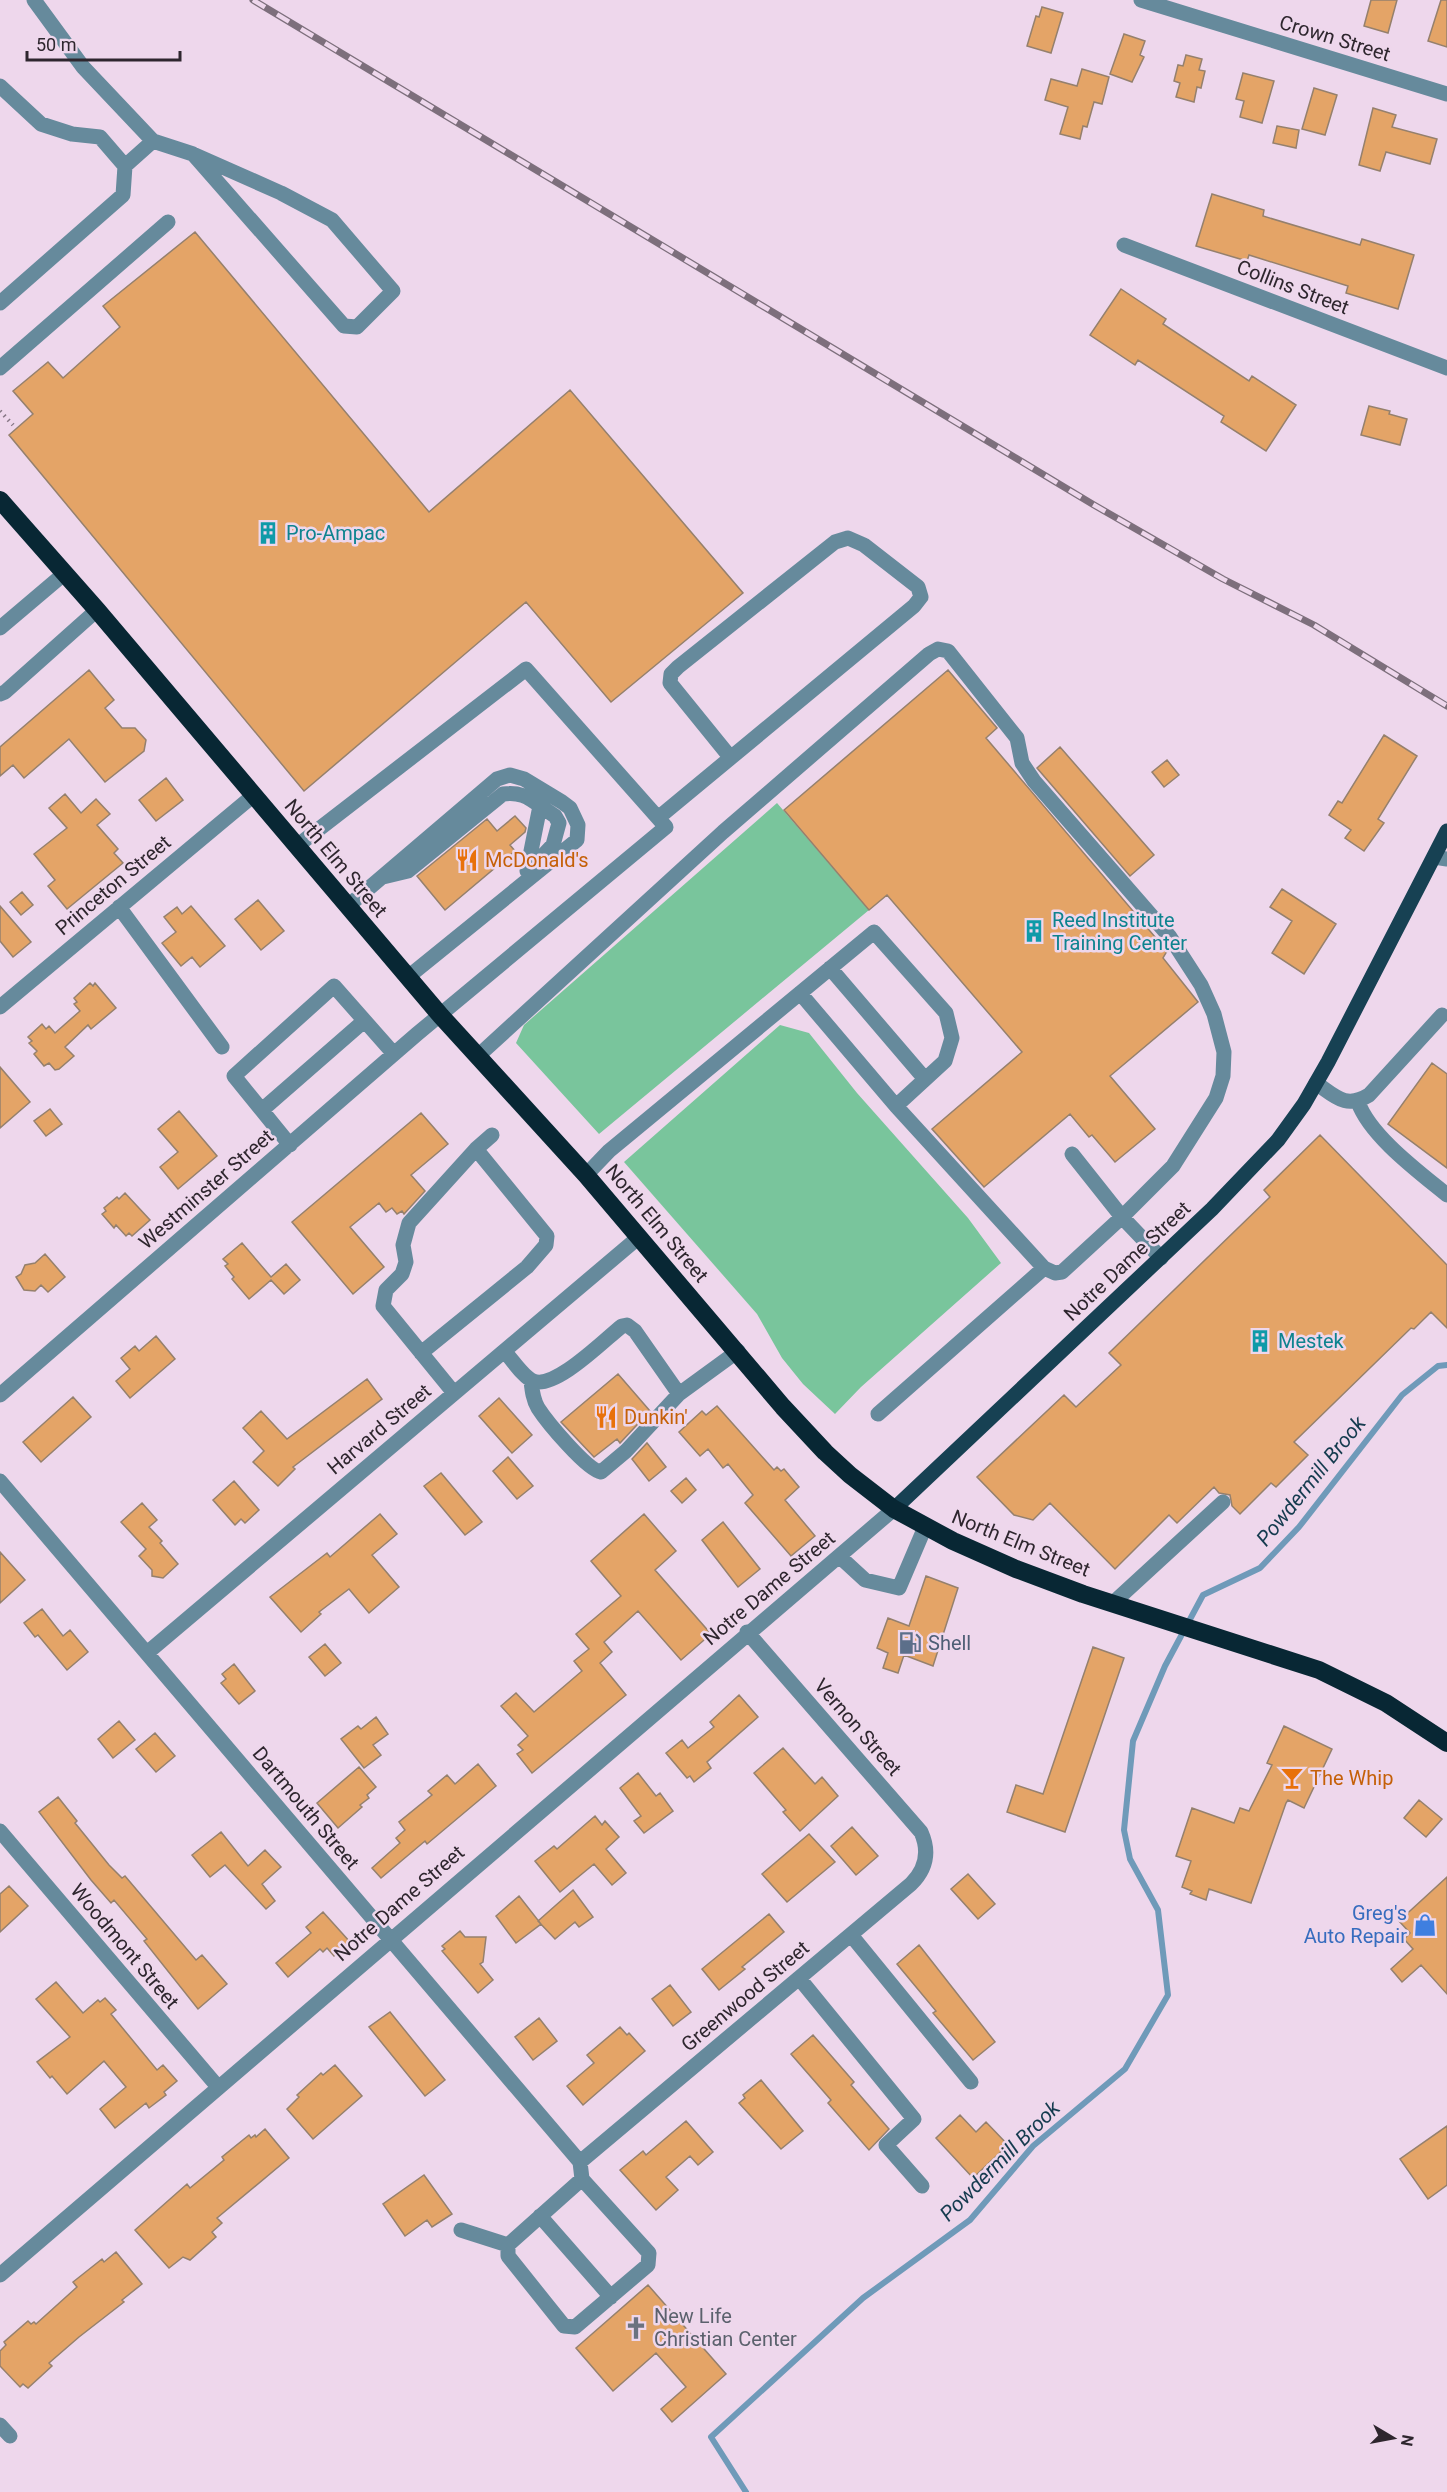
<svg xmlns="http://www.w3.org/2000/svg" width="1447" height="2492" font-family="Roboto,sans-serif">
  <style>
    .green { fill: #79c59c }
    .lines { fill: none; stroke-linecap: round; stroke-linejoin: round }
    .stream { stroke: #6f9ab9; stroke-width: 6 }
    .building { fill: #e4a467; stroke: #95806d; stroke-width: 1.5 }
    .path { stroke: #867785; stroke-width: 4; stroke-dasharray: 1.5 4.5; stroke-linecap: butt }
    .minor { stroke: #668a9c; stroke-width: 15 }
    .major { stroke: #174153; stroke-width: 15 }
    .highway { stroke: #082734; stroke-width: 18 }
    .rail-casing { stroke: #7d6f7c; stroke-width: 7 }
    .rail { stroke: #eed7ec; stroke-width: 4.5; stroke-dasharray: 14; stroke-linecap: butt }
    .labels { text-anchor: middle; stroke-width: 5; stroke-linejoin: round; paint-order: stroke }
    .street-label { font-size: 20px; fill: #2e262e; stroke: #eed7ec }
    .culture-label { font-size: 20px; fill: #0d838f; stroke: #eed7ec; text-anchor: start }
    .food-label { font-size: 20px; fill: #c56008; stroke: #eed7ec; text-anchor: start }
    .service-label { font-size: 20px; fill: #4e5e75; stroke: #eed7ec; text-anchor: start }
    .shop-label { font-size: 20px; fill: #366cbe; stroke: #eed7ec; text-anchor: end }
    .worship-label { font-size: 20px; fill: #5b616d; stroke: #eed7ec; text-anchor: start }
    .water-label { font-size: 21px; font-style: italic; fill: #153b4f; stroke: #eed7ec }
  </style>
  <rect width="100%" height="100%" fill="#eed7ec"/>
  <!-- green -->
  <path class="green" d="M777,803L869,910L599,1134L516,1043L524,1025Z
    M780,1025L809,1033L857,1093L968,1218L1001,1263L861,1387L835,1414L803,1384L782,1358L757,1314L624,1162Z"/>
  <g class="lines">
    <!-- stream -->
    <path class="stream" d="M746,2492L711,2437L863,2298L970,2220L1033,2146L1125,2069L1168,1995L1158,1910L1130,1859L1124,1830L1133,1741L1165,1666L1203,1595L1260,1568L1299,1527L1402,1395L1438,1366L1447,1365"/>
  </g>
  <!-- building -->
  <path class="building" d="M1371,0H1397L1388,33L1364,26Z
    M1441,0H1447V47L1428,41Z
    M1042,7L1063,13L1051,53L1027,46L1036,16L1039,17Z
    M1124,34L1145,41L1140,55L1144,57L1132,82L1110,74Z
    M1186,55L1202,59L1199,70L1205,71L1201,88L1197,87L1194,102L1176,97L1180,83L1174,81L1178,65L1183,66Z
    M1082,69L1109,77L1102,104L1094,102L1087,127L1083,126L1080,139L1060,134L1068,107L1045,100L1051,79L1077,86Z
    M1243,73L1274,81L1262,123L1240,117L1244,101L1236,99Z
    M1314,88L1337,95L1325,135L1302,129Z
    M1373,108L1396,115L1392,127L1437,139L1430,164L1386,152L1380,171L1359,165Z
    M1277,126L1299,130L1296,148L1273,143Z
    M1212,194L1264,210L1263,216L1360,245L1362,239L1414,255L1398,309L1346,293L1348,286L1249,255L1247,261L1196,246Z
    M195,232L429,512L570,390L743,593L611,702L526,602L304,791L9,435L33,414L13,391L48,362L63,378L120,327L103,306Z
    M1121,289L1166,319L1163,324L1249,381L1252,376L1296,405L1266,451L1221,422L1224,416L1138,360L1135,365L1090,335Z
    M1369,406L1390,411L1389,414L1407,419L1400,445L1361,435Z
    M89,670L114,700L105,708L122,728H135L146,740L144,751L105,782L69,739L24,778L13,765L0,776V747Z
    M948,670L997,728L986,738L1167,951L1163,958L1198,1002L1110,1076L1155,1129L1115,1162L1092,1135L1089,1137L1070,1114L984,1187L932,1129L1022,1052L887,895L869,910L784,810Z
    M1384,735L1417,756L1378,819L1384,823L1364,851L1345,838L1351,830L1329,815L1338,801L1342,803Z
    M1060,747L1154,855L1130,876L1037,768Z
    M1167,760L1179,775L1164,787L1152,772Z
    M166,778L183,800L156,821L139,800Z
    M65,794L81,813L96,799L110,814L97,825L118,849L114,853L123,863L67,909L48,886L55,880L34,854L67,828L49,808Z
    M515,816L526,828L525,832L510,845L515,851L445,910L417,876L487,819L497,831Z
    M1282,889L1336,924L1304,974L1272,953L1292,921L1270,907Z
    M22,892L33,905L21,915L10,902Z
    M258,900L284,931L261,950L235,919Z
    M0,906L31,942L13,957L0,941Z
    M191,906L225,946L200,967L192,957L181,966L162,943L176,932L164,917L177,907L182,914Z
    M90,983L93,986L95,983L116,1008L91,1029L88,1025L65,1047L74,1056L59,1069L55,1070L49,1063L44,1066L34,1054L37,1051L29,1043L32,1041L28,1037L42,1024L46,1029L49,1026L55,1033L80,1011L74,1004L77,1002L74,998Z
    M1432,1063L1447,1074V1168L1388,1124Z
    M0,1067L30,1102L0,1128Z
    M50,1109L62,1124L46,1136L34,1121Z
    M179,1111L217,1156L178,1189L160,1167L178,1152L158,1129Z
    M421,1113L448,1144L411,1175L425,1191L404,1214L402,1211L397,1214L392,1208L386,1212L379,1203L350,1227L384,1267L353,1294L292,1222Z
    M1320,1135L1447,1265V1328L1431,1312L1414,1329L1411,1328L1294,1442L1308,1455L1276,1487L1271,1483L1240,1514L1232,1506L1230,1495L1219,1493L1214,1487L1177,1523L1169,1515L1115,1569L1050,1503L1033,1520L1014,1515L977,1477L1064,1395L1076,1407L1121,1365L1109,1353L1270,1197L1264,1190Z
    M125,1193L150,1220L132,1236L129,1233L126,1236L116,1225L114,1228L102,1214L106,1211L104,1208L117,1197L119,1199Z
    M242,1243L271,1277L286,1264L300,1280L284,1294L271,1280L249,1299L232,1279L234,1277L225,1266L228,1264L223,1259Z
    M45,1254L65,1277L48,1292L41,1285L35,1291L24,1290L16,1277L21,1274L25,1265L35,1263Z
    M156,1336L175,1359L130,1398L116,1381L130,1369L121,1358L135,1346L139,1351Z
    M618,1374L650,1411L620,1443L617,1439L594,1457L561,1422Z
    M367,1379L382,1399L293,1467L295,1469L278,1486L253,1462L264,1451L243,1428L261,1411L287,1439Z
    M73,1397L91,1417L41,1462L23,1442Z
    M499,1398L532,1435L512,1453L479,1416Z
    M717,1406L774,1470L777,1467L781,1471L784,1469L799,1487L785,1500L815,1536L791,1556L745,1503L753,1495L728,1464L723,1468L708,1449L700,1456L679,1432L702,1411L706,1415Z
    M647,1443L666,1467L649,1481L632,1459Z
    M508,1457L533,1486L517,1499L493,1471Z
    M441,1473L482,1522L465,1535L424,1486Z
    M686,1478L696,1490L682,1503L671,1491Z
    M234,1481L259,1510L245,1523L241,1519L235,1525L213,1500Z
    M142,1503L157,1520L149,1527L162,1541L160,1543L178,1564L163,1578L152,1576V1570L139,1556L146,1549L121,1522Z
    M380,1514L397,1534L372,1555L399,1587L369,1613L349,1589L319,1612L321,1614L301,1632L270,1597L327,1553L330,1557Z
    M644,1514L676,1551L655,1570L711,1634L681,1660L638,1611L604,1642L612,1652L600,1663L626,1695L532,1773L517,1754L523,1750L518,1745L528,1736L501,1706L516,1693L534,1712L582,1671L574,1661L589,1649L576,1634L621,1596L591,1561Z
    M723,1522L760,1569L738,1587L702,1540Z
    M0,1552L25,1580L0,1603Z
    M926,1576L958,1588L933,1666L904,1655L898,1673L883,1668L888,1653L877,1648L888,1618L909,1626Z
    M42,1609L63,1636L70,1630L88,1652L67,1670L38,1635L35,1637L24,1623Z
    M325,1644L341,1663L325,1676L309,1657Z
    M1093,1647L1124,1658L1065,1832L1007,1812L1016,1785L1043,1794Z
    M234,1664L255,1691L239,1704L221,1683L226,1679L222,1674Z
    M739,1695L758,1717L707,1762L711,1768L694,1782L690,1776L687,1778L666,1753L682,1740L688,1748L714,1727L710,1722Z
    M376,1717L388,1734L373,1745L381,1755L364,1768L341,1739L358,1726L361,1729Z
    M119,1721L135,1740L113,1758L98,1739Z
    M1284,1726L1332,1749L1304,1808L1288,1800L1286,1803L1251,1903L1209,1889L1206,1900L1190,1894L1192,1891L1182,1887L1191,1861L1176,1856L1192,1808L1234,1823L1240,1808L1249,1811L1272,1765L1267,1763Z
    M155,1733L175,1756L156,1772L136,1749Z
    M783,1748L815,1784L822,1777L838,1796L800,1831L783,1812L786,1810L754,1773Z
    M478,1764L496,1786L427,1844L425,1841L381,1878L372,1868L400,1843L396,1838L405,1830L399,1822L432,1795L428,1791L447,1775L455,1784Z
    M359,1767L376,1787L367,1795L369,1798L360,1805L362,1807L338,1828L317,1803Z
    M638,1773L656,1796L660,1793L673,1811L644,1833L634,1821L641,1816L620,1788Z
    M58,1797L77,1821L75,1823L109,1865L122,1878L125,1876L196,1960L202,1955L227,1984L198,2009L144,1941L147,1939L114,1900L111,1903L91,1880L39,1812Z
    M1419,1800L1442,1819L1426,1837L1404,1818Z
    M595,1816L602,1825L605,1821L619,1837L606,1849L626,1873L612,1885L594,1864L560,1892L535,1861L554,1846L557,1849Z
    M852,1827L878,1856L856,1875L831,1846Z
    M221,1832L248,1866L265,1850L281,1867L262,1884L275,1901L266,1909L225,1865L210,1877L192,1855Z
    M809,1834L835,1862L787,1902L762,1874Z
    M968,1874L995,1904L978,1919L951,1889Z
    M1447,1877V1994L1421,1965L1402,1982L1391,1969L1413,1949L1404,1939L1410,1933L1399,1921Z
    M9,1886L28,1906L0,1932V1894Z
    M573,1890L593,1917L579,1927L575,1922L555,1939L538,1921Z
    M519,1896L541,1924L516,1943L496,1916Z
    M323,1912L350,1942L334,1956L327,1948L323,1952L320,1949L288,1977L276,1963L311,1933L306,1927Z
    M769,1914L784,1932L742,1967L745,1969L719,1990L702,1969Z
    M460,1931L465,1937H486L483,1962L480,1964L493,1980L478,1993L442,1951L445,1949L442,1946Z
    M919,1945L995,2042L973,2060L933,2013L936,2011L897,1964Z
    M56,1982L83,2013L98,2000L100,2002L105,1998L116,2010L111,2014L157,2070L163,2065L177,2081L164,2092L166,2095L149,2108L146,2103L115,2128L100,2109L126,2087L104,2061L67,2094L52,2076L50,2078L37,2062L70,2037L36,1999Z
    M670,1985L691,2012L673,2026L652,1999Z
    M390,2012L445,2080L425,2096L369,2027Z
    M539,2018L557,2041L533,2060L515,2037Z
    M620,2027L627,2035L629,2033L645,2051L583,2105L567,2086L594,2063L587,2055Z
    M813,2035L854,2082L851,2085L889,2129L869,2150L828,2103L831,2100L791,2054Z
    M335,2065L362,2096L313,2139L287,2109L299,2097L297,2095L321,2073L323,2075Z
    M761,2080L803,2131L781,2149L739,2103L745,2098L743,2095Z
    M960,2115L976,2132L986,2122L1008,2145L973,2178L936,2138Z
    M686,2121L713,2152L698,2165L690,2156L666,2177L678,2190L656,2210L620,2170L643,2151L646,2155Z
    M1447,2126V2185L1428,2199L1400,2159Z
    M265,2129L289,2158L217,2218L222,2223L212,2232L216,2237L190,2260L183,2257L169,2268L135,2230L187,2184L190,2188L224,2160L222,2157L249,2135L251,2138L255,2135L256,2137Z
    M424,2175L452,2214L432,2227L427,2220L405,2236L383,2204Z
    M116,2252L142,2284L122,2300L124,2302L79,2337L49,2363L52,2366L28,2388L23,2384L20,2387L0,2366V2351L6,2345L4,2342L28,2321L31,2324L34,2322L36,2324L77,2287L73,2282L102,2259L104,2262Z
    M648,2285L726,2374L672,2422L661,2409L686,2387L656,2353L613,2391L576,2348Z"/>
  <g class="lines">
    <!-- path -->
    <path class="path" d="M0,411L13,425"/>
    <!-- minor -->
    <path class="minor" d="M34,0L83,67L153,141L193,154L281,193L332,220L393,291L357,327L344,326L193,154
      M1141,0L1447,94
      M0,86L41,124L72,134L100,137L125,166L123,195L0,303
      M125,166L153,141
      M1124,245L1447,368
      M0,368L168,222
      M0,628L65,573
      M0,694L5,692L97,610
      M658,818L914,606L921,597L918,587L864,545L848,538L835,542L678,667L671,674L670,683L730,757
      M1434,857L1447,859
      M538,861L553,845L559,823L555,816L540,806
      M383,877L408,871L503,794C519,792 527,796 540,806L527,871
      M348,906L497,779L510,775L524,779L562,802L570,808L578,825L577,840L408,977
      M119,907L222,1047
      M830,968L925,1079
      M0,1007L254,795
      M478,1056L723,832L929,654L938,649L948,651L1017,738L1022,763L1034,781L1170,937L1201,985L1214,1014L1224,1052L1223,1076L1216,1098L1173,1166L1122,1217L1062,1272L1055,1273L1044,1268L896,1106L800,993
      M1316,1083C1336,1097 1346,1109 1369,1095L1442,1015
      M1358,1102C1370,1136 1419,1172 1447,1195
      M262,1110L364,1021
      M290,1145L234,1076L334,986L394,1054
      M1072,1154L1122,1217L1161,1258
      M586,1175L609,1151L874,932L946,1013L952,1038L945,1061L896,1106
      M504,1351C512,1359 523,1377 533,1381C555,1390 604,1340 622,1326L627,1325L635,1331L679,1394
      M421,1353L527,1267L546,1245L547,1236L476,1149
      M531,1381C532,1390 533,1400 538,1408C547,1422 587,1470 601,1472L626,1451L679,1394L738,1351
      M454,1393L383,1306L386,1290L402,1274L406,1262L403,1245L409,1223L476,1149L492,1135
      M0,1395L417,1034L666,827L526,669L297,846
      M878,1414L1044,1268
      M0,1481L580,2162
      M840,1557L865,1580L899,1588L925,1527
      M1113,1603L1223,1502
      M147,1653L639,1237
      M0,1831L218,2087
      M851,1935L971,2082
      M799,1978L914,2119L886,2145L922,2186
      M580,2162L911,1884C926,1869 930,1852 921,1832L747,1632
      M580,2162L582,2179L649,2253L648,2265L575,2327L564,2326L508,2256V2245L582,2179
      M540,2216L611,2297
      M461,2230L508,2245
      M0,2275L894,1509
      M0,2425L10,2436"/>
    <!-- major -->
    <path class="major" d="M894,1509L1212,1209L1278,1140L1304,1104L1328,1062L1447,831"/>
    <!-- highway -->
    <path class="highway" d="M0,500L97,610L441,1016L586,1175L783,1407L825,1452L850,1475L894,1509L953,1541L1016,1569L1083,1594L1319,1670L1386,1703L1447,1743"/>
    <!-- rail casing -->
    <g class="rail-casing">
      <path id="rail" d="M253,0L1094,505L1223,579L1314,625L1447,706"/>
    </g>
    <!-- rail -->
    <use href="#rail" class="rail"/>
  </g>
  <!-- icons -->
  <defs>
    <g id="building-bare" transform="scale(1.8)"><path d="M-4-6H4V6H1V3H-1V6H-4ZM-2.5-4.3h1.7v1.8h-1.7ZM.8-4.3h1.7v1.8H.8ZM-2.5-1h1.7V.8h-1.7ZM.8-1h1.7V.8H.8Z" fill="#0f9aa8" stroke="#eed7ec" stroke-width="2.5" paint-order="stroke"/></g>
    <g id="restaurant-bare" transform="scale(1.8)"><path d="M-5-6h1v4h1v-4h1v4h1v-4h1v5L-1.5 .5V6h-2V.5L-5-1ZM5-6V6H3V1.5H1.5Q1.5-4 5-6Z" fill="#e8710a" stroke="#eed7ec" stroke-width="2.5" paint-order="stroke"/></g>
    <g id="fuel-bare" transform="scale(1.8)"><path d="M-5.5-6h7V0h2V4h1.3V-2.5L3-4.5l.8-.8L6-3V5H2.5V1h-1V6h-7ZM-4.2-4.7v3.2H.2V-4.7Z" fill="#5c6f8a" stroke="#eed7ec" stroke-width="2.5" paint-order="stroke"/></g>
    <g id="bar-bare" transform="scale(1.8)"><path d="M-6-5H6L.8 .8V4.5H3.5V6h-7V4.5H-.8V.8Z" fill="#e8710a" stroke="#eed7ec" stroke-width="2.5" paint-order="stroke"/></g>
    <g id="shop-bare" transform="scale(1.8)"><path d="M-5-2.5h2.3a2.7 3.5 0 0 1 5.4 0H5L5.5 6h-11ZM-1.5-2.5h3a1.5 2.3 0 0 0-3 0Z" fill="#3f7fe0" stroke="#eed7ec" stroke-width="2.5" paint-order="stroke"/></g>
    <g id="church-bare" transform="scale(1.8)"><path d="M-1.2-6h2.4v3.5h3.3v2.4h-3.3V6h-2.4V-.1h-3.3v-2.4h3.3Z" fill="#6b7280" stroke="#eed7ec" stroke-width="2.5" paint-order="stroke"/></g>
  </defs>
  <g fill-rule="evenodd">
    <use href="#building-bare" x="268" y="533"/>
    <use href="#restaurant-bare" x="467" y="860"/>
    <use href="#building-bare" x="1034" y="931"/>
    <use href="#building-bare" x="1260" y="1341"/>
    <use href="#restaurant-bare" x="606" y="1417"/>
    <use href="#fuel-bare" x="910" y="1643"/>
    <use href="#bar-bare" x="1292" y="1778"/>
    <use href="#shop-bare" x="1425" y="1925"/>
    <use href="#church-bare" x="636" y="2328"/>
  </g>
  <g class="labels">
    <!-- street labels -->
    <g class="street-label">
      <text transform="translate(1335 38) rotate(17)" y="7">Crown Street</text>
      <text transform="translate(1293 287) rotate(21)" y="7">Collins Street</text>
      <text transform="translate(336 858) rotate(50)" y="7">North Elm Street</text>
      <text transform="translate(113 885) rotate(-40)" y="7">Princeton Street</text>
      <text transform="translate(206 1189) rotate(-41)" y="7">Westminster Street</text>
      <text transform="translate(657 1223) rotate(50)" y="7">North Elm Street</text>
      <text transform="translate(1127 1261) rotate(-43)" y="7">Notre Dame Street</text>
      <text transform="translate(379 1429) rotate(-40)" y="7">Harvard Street</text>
      <text transform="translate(1021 1543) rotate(22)" y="7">North Elm Street</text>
      <text transform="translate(769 1588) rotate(-40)" y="7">Notre Dame Street</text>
      <text transform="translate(858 1727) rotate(49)" y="7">Vernon Street</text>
      <text transform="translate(306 1808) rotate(50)" y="7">Dartmouth Street</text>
      <text transform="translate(399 1903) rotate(-41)" y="7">Notre Dame Street</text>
      <text transform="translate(125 1946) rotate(50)" y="7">Woodmont Street</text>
      <text transform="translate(745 1996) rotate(-40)" y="7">Greenwood Street</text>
    </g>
    <!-- culture labels -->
    <g class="culture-label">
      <text x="286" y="540">Pro-Ampac</text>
      <text x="1052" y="927">Reed Institute<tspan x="1052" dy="23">Training Center</tspan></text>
      <text x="1278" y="1348">Mestek</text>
    </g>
    <!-- food labels -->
    <g class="food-label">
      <text x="485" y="867">McDonald's</text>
      <text x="624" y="1424">Dunkin'</text>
      <text x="1310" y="1785">The Whip</text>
    </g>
    <!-- service labels -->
    <g class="service-label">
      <text x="928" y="1650">Shell</text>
    </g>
    <!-- shop labels -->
    <g class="shop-label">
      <text x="1407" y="1920">Greg's<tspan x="1407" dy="23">Auto Repair</tspan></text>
    </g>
    <!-- worship labels -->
    <g class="worship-label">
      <text x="654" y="2323">New Life<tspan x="654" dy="23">Christian Center</tspan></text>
    </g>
    <!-- water labels -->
    <g class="water-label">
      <text transform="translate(1311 1481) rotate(-51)" y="7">Powdermill Brook</text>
      <text transform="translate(1000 2161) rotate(-45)" y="7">Powdermill Brook</text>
    </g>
  </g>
  <!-- north arrow -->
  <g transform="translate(1393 2438) rotate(100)" stroke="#eed7ec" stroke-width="4.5" paint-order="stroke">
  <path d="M0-4.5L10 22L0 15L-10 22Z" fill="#2e262e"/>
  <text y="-9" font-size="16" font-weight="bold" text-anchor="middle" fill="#2e262e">N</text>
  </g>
  <!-- scale -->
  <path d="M27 51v9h153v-9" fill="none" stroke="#2e262e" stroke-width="3"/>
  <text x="36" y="51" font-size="18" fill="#2e262e" stroke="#eed7ec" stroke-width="4.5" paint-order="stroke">50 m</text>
</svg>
